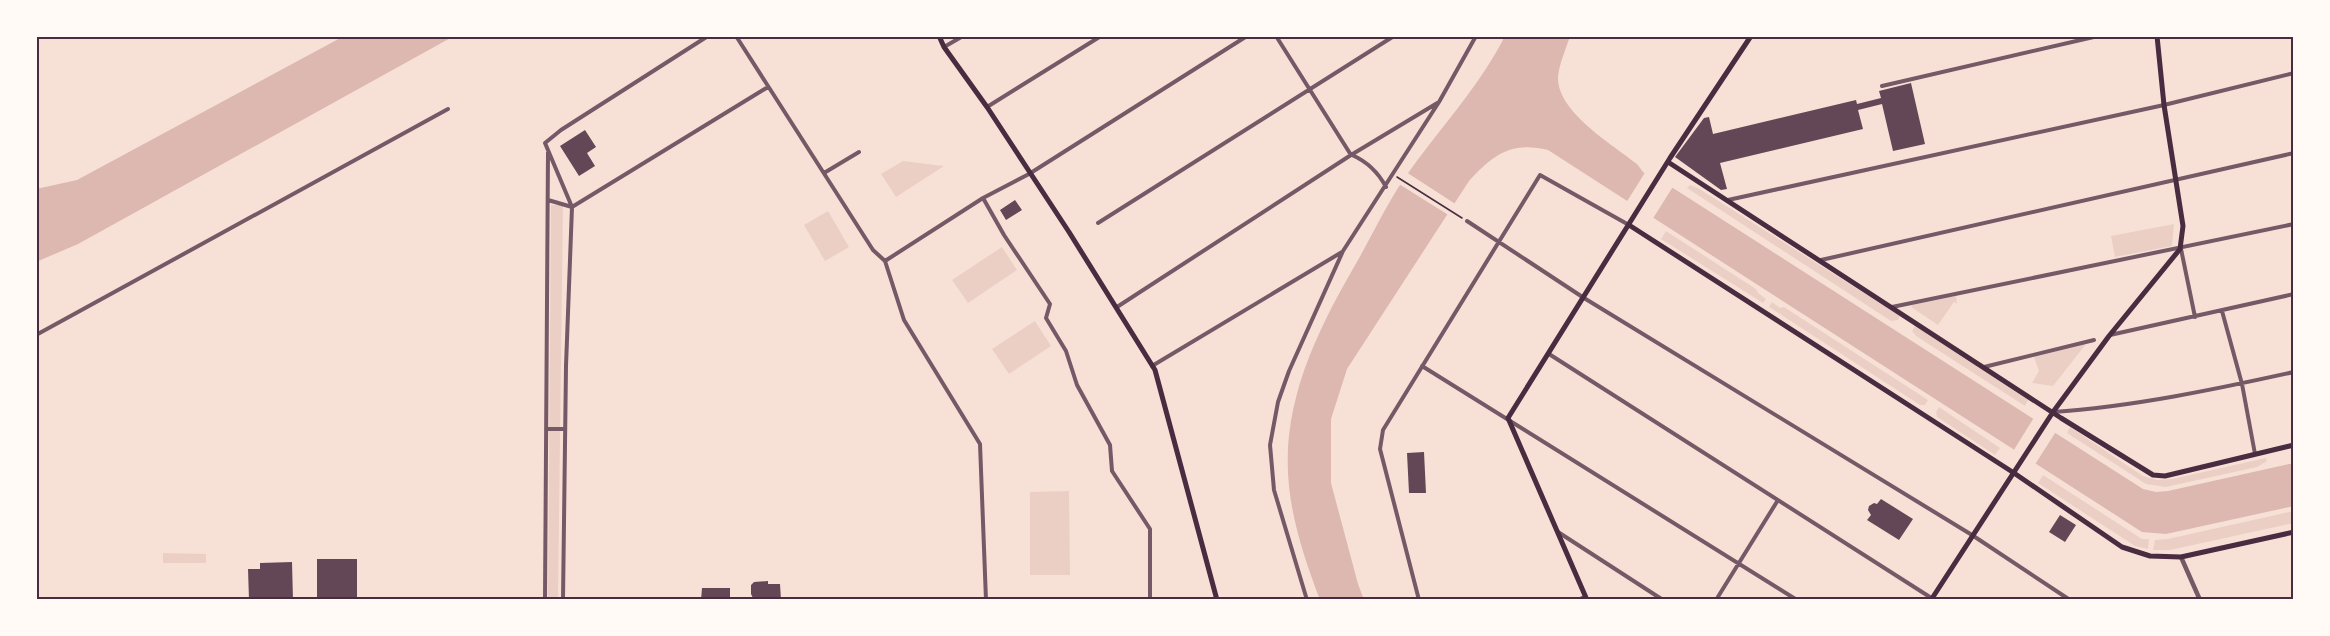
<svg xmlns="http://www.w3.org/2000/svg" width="2330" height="636" font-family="Commissioner,sans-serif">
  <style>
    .green { fill: #ebcfc5 }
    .water { fill: #dcb8b0 }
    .pier { fill: #f7e1d7 }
    .building { fill: #644757 }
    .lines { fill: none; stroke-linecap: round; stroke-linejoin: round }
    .path { stroke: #4a2c40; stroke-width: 1.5 }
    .pedestrian { stroke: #755966; stroke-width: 3 }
    .minor { stroke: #755966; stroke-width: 4 }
    .tertiary { stroke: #755966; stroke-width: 4.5 }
    .secondary { stroke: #4a2c40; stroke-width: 5 }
    .neatline { fill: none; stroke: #4a2c40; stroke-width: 2 }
  </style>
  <rect width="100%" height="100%" fill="#f7e1d7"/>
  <!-- green -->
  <path class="green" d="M903,161L944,166L896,197L881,174Z
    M1690,185L1698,188L1900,316L1898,320L1891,321L1687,188Z
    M551,205H563L558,600H548Z
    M828,211L849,247L825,261L804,225Z
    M2174,224L2172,246L2115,257L2111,236Z
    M1666,231L1756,289L1758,293L1766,299L1763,303L1661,239Z
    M1002,247L1017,270L968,303L952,280Z
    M1956,296L1957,304L1954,302L1938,325L1911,307L1912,305Z
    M1772,302L1780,308L1784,307L1928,400L1925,405H1920L1769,307Z
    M1035,321L1051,346L1009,374L992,349Z
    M1915,326L2028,400L2025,406L1916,336L1912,331Z
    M2086,344L2053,386L2032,383L2039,371L2034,357Z
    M1939,407L2000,448L1995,455L1937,417L1936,412Z
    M2070,427L2143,476L2157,480L2172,479L2266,458L2267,461L2257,467L2166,487L2146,484L2067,433Z
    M2043,475L2142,539H2149L2148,549L2135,546L2038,483Z
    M1069,491L1070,575H1030V492Z
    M2294,511V523L2170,550H2153L2155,540L2168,539Z
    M163,553L206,554V563H163Z"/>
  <!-- water -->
  <path class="water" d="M344,36H454L78,244L36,262V189L77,180Z
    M1505,36H1570C1566,49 1559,64 1558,77C1557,112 1612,144 1637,164L1643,172L1664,189L1673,188L2143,489L2156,492L2168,491L2294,463V506L2166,534L2142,532L1548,150C1511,141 1493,155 1469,181L1347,369L1331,419V483L1358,584L1364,600H1320C1306,563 1293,525 1289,486C1280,403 1318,329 1358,260C1375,230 1390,197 1411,169C1443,125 1480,85 1505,36Z"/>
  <!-- pier -->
  <path class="pier" d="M1646,171L1665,186L1674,185L1652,220L1626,203Z
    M1406,172L1457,205L1450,216L1399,184Z
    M2035,416L2057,430L2034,466L2012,453Z"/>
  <!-- building -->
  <path class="building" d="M1911,83L1925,144L1893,151L1882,104L1858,110L1863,129L1720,163L1727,189L1721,190L1675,157L1704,118L1709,117L1713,134L1856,100L1857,104L1881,98L1879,91Z
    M585,130L596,147L587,153L595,166L579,176L560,146Z
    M1015,200L1022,210L1006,220L1000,210Z
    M1424,452L1426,493H1409L1407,453Z
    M1881,499L1913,519L1899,540L1867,520L1871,515L1868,510L1869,506L1874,503L1877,504Z
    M2060,515L2076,525L2065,542L2049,532Z
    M317,559H357V600H317Z
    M292,562L293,600H249L248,569H260V563Z
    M768,581V584H780L781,600H754L751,594V585L754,582Z
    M702,588H730V600H701Z"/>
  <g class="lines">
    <!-- path -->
    <path class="path" d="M1397,177L1462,218"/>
    <!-- pedestrian -->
    <path class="pedestrian" d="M1577,600L1585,596"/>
    <!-- minor -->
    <path class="minor" d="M736,36L873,250L885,261L904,320L980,444L986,600
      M1276,36L1351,155
      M944,47L963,36
      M1882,86L2098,36
      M987,107L1101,36
      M1352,155C1368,162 1378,172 1386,187
      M824,173L859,152
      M983,198L1004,235L1050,304L1046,318L1066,351L1077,385L1110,445L1112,471L1150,529V600
      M548,200L572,207L768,87
      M1728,200L2164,105L2294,73
      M1467,221L1584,298L1972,535L2070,600
      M1098,223L1394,36
      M2181,249L2195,317
      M1821,260L2294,153
      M885,261L983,198L1029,174L1247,36
      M1117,307L1351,155L1439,102
      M1892,307L2294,224
      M2222,311L2242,384L2255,454
      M36,335L448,109
      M2110,335L2294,294
      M1549,354L1933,599
      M1152,366L1342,252
      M1422,366L1797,600
      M1984,367L2094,340
      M2053,412C2131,407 2217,389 2294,372
      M546,429H565
      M1558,532L1663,600
      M545,600L548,152
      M563,600L566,366L572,207L545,143L561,130L708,36
      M1307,600L1274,490L1270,445L1278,402L1289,371L1343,251L1439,102L1476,36
      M1419,600L1380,449L1383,430L1540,175L1629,225
      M1716,600L1778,500"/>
    <!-- tertiary -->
    <path class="tertiary" d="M2181,557L2200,600"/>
    <!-- secondary -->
    <path class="secondary" d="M939,36L944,47L987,107L1069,232L1155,370L1217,600
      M1668,162L2061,418L2153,475L2165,476L2294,445
      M1629,225L2014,473L2122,547L2150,556L2181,557L2294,532
      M1587,600L1508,418L1670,158L1751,36
      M1931,600L2053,412L2109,336L2180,249L2183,226L2164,105L2157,36"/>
  </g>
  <!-- border -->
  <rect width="2330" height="636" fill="none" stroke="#fffaf5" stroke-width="75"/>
  <rect x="38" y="38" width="2254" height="560" class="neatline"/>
</svg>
